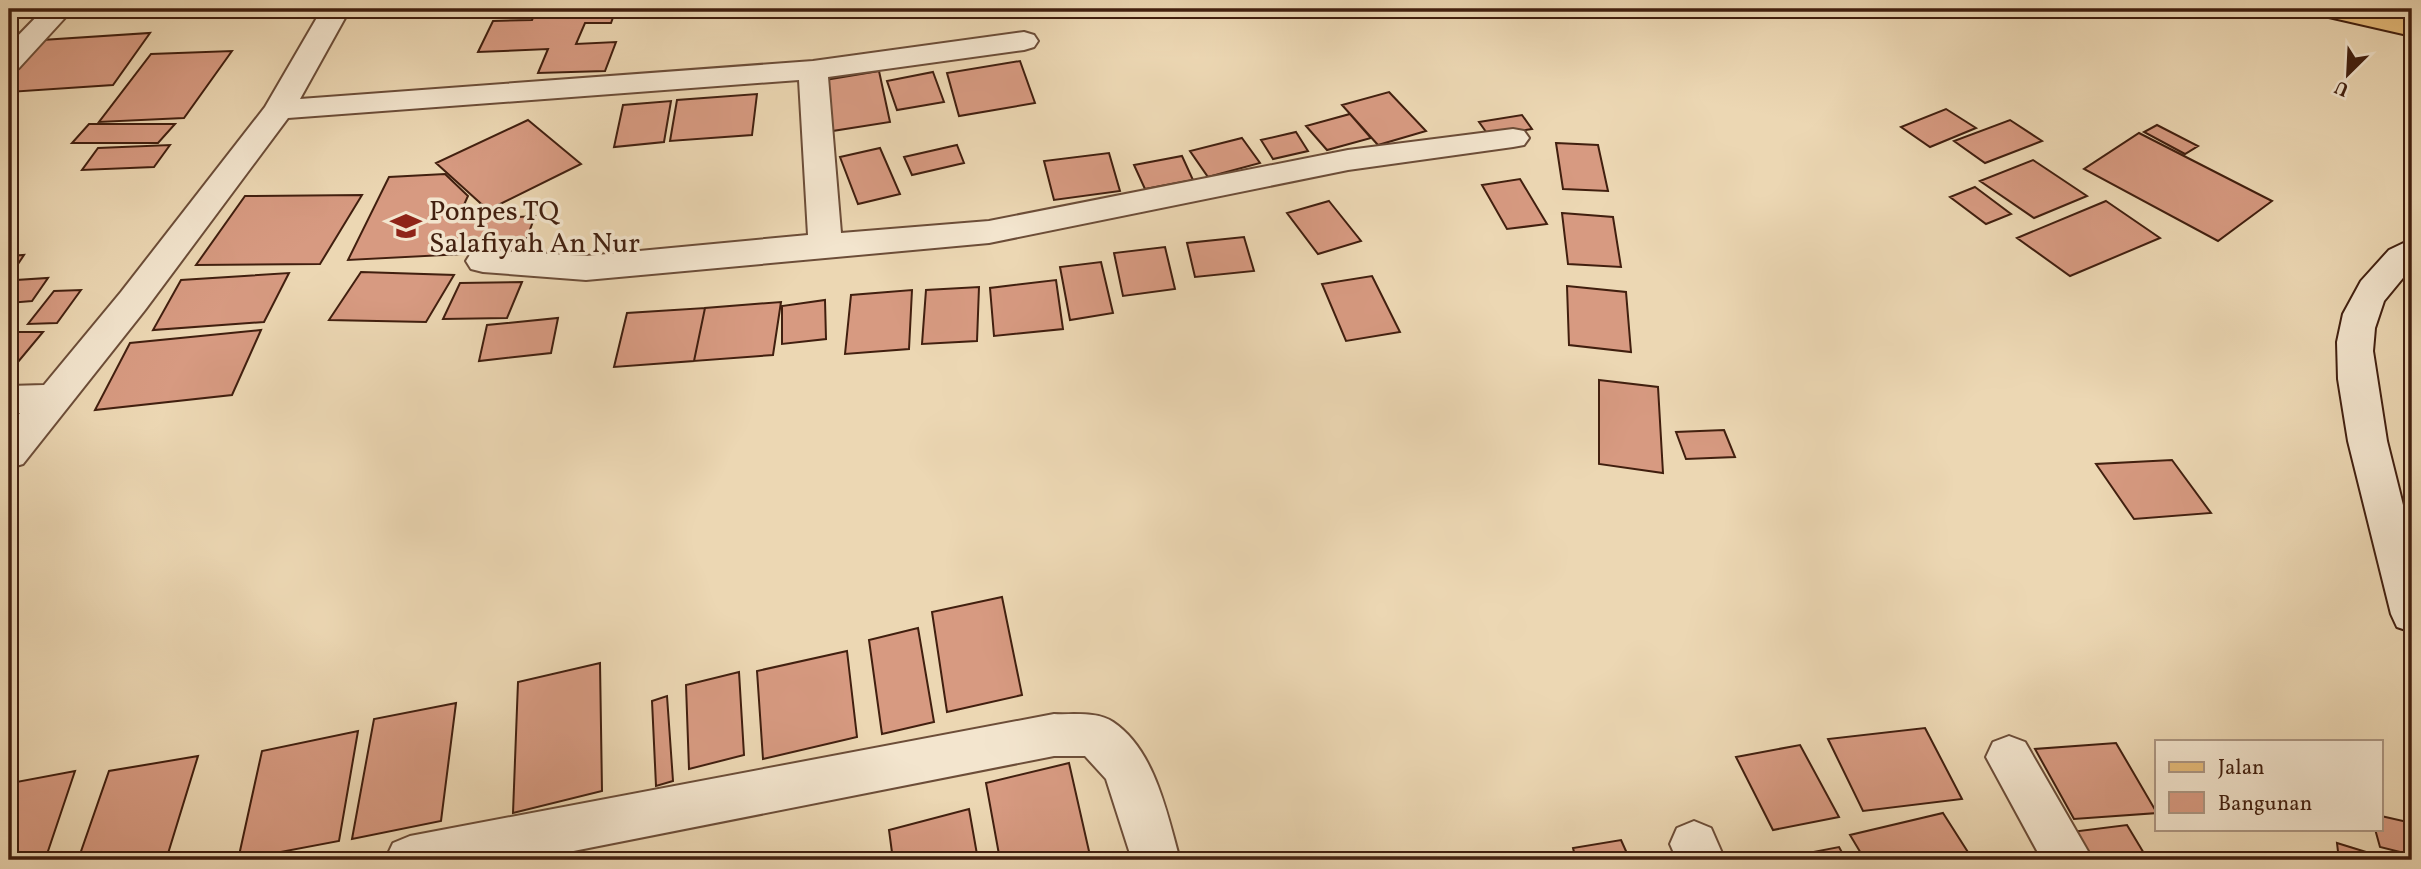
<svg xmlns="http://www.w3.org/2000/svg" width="2421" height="869" font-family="Vollkorn,serif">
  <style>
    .building { fill: #d79a81; stroke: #411f0f; stroke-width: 2 }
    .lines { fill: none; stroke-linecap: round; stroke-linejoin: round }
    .street-casing { stroke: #6c4d38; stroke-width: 4 }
    .secondary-casing { stroke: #411f0f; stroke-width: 4 }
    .primary-casing { stroke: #411f0f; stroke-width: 4 }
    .street { fill: #f3e5ce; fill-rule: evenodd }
    .secondary { fill: #f3e5ce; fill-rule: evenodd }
    .primary { fill: #e6bc7a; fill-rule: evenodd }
    .labels { text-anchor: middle; stroke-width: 7; stroke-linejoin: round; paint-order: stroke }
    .poi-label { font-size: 28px; fill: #411f0f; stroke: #f3e5ce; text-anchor: start }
  </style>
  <rect width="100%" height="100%" fill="#ecd7b3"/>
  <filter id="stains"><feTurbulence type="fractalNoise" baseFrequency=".00286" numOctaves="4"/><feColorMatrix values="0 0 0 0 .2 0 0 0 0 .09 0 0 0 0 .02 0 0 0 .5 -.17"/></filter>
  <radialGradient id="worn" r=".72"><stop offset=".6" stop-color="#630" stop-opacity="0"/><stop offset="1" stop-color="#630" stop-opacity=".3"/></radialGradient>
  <!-- building -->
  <path class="building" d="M537,9H616L611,23H585L576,44L616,42L605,71L538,73L548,49L478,52L493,21L532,20Z
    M150,33L113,85L9,92V81L42,40Z
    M232,51L184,118L99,122L151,54Z
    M1020,61L1035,103L959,116L947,73Z
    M879,71L890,122L826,132L819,81Z
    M933,72L944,102L897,110L887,81Z
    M1389,92L1426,131L1378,145L1342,105Z
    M757,94L752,135L670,141L677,100Z
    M671,101L664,142L614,147L623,105Z
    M1946,109L1976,128L1930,147L1901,127Z
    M1350,114L1371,138L1327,150L1306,126Z
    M1522,115L1532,129L1489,136L1479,122Z
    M528,120L581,164L488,210L436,163Z
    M2010,120L2042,141L1985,163L1954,141Z
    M89,124H175L158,143H72Z
    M2157,125L2198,146L2185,154L2144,132Z
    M1296,132L1308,151L1273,159L1261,140Z
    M2139,133L2272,201L2218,241L2084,169Z
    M1242,138L1260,163L1208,177L1190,151Z
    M1556,143L1598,145L1608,191L1563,189Z
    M170,145L154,167L82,170L98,148Z
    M957,145L964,163L912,175L904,157Z
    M880,148L900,194L858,204L840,157Z
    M1109,153L1120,191L1054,200L1044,161Z
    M1182,156L1193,180L1145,189L1134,165Z
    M2033,160L2087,196L2034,218L1980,181Z
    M445,174L468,196L457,220L535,216L522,251L348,260L389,177Z
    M1520,179L1547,224L1507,229L1482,185Z
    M1975,187L2011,214L1986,224L1950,197Z
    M362,195L320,264L196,265L245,196Z
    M1329,201L1361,241L1318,254L1287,213Z
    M2106,201L2160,238L2070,276L2017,238Z
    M1562,213L1613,217L1621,267L1568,264Z
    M1244,237L1254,271L1195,277L1187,243Z
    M1165,247L1175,289L1123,296L1114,253Z
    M24,255L14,270H9V256Z
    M1101,262L1113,313L1070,320L1060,267Z
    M361,272L454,275L426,322L329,320Z
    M289,273L264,322L153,330L181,280Z
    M1372,276L1400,332L1346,341L1322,284Z
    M48,278L32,301L9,303V290L16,280Z
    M1056,280L1063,329L994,336L990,288Z
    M522,282L507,318L443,319L460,283Z
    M1567,286L1626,292L1631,352L1569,345Z
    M979,287L977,341L922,344L926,290Z
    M81,290L57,323L28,324L54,291Z
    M912,290L909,349L845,354L851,295Z
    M825,300L826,339L782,344V306Z
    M781,302L773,355L694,361L705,308Z
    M705,308L694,361L614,367L627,313Z
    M558,318L551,353L479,361L487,325Z
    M261,330L232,395L95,410L130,343Z
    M9,332H43L18,362H9Z
    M1599,380L1658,387L1663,473L1599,464Z
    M1724,430L1735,457L1686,459L1676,432Z
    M2172,460L2211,513L2134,519L2096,464Z
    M1002,597L1022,695L947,712L932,612Z
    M918,628L934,722L882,734L869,640Z
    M847,651L857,737L763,759L757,671Z
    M600,663L602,791L513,813L518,682Z
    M739,672L744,755L689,769L686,685Z
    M667,696L673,781L656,786L652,701Z
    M456,703L441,821L352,839L374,719Z
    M1925,728L1962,799L1863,811L1828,739Z
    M358,731L339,841L238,860L262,751Z
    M2116,743L2157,813L2074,819L2035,749Z
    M1800,745L1839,817L1773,830L1736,757Z
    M198,756L166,860H78L109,771Z
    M1069,763L1091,860H1000L986,783Z
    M75,771L45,860H9L11,783Z
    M969,809L978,860H893L889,830Z
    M1943,813L1973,860H1865L1850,835Z
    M2381,816L2412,823V855L2380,847L2375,829H2381Z
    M2127,825L2148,860H2070L2055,834Z
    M1621,840L1630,860H1550L1575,856L1573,848Z
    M2337,843L2392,860H2339Z
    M1839,847L1846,860H1771Z"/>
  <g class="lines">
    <!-- street casing -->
    <g class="street-casing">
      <path id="street" d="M44,9H73L19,68L9,71V45Z
        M322,9H350L300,99L813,61L1024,32L1034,35L1038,41L1034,47L1024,50L828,77L841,233L989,221L1348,150L1513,129L1524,131L1529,138L1524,145L1513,147L1348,170L989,243L586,280L483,272L471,269L466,261L471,253L483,250L586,256L808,235L799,80L288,118L145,310L23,464L9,468V426L20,413L9,414V386L44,385L121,292L265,107Z
        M1054,714C1072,715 1097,711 1113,722C1155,750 1167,814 1180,860H1132L1106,779L1085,756H1054L528,860H385L393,843L410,836Z
        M2009,736L2025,742L2093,860H2042L1986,757L1993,742Z
        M1694,821L1711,828L1725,860H1677L1670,844L1677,828Z"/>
    </g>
    <!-- secondary casing -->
    <g class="secondary-casing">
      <path id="secondary" d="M2412,239V267L2384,301L2375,328L2373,351L2387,441L2412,541V632L2397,627L2391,614L2348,441L2338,379L2337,342L2343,314L2361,281L2389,250Z"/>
    </g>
    <!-- primary casing -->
    <g class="primary-casing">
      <path id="primary" d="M2316,9H2365L2412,20V36L2320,15Z"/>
    </g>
    <!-- street -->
    <use href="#street" class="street"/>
    <!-- secondary -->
    <use href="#secondary" class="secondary"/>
    <!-- primary -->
    <use href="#primary" class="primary"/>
  </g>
  <!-- icons -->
  <defs>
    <g id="school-bare" transform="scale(2.415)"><path d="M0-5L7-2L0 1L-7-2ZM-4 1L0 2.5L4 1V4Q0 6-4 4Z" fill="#8f2418" stroke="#f3e5ce" stroke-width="2.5" paint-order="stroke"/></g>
  </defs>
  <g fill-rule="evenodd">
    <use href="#school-bare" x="406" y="226"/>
  </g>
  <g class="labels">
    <!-- poi labels -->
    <g class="poi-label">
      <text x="429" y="220">Ponpes TQ<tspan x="429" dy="32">Salafiyah An Nur</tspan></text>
    </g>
  </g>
  <!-- margin -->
  <rect width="2421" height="869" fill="none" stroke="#ecd7b3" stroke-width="35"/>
  <rect x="10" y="10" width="2400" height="848" fill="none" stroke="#411f0f" stroke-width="3.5"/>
  <rect x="18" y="18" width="2386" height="834" fill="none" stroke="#411f0f" stroke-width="2"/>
  <!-- legend -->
  <rect x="2155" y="740" width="228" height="91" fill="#f3e5ce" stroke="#ac9682" stroke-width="2"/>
  <rect x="2169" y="762" width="35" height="10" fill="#e6bc7a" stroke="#ac9682" stroke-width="2"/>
  <text x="2218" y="774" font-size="21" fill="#411f0f">Jalan</text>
  <rect x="2169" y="792" width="35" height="21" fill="#d79a81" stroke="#ac9682" stroke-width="2"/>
  <text x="2218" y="810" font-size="21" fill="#411f0f">Bangunan</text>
  <!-- north arrow -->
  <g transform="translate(2348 74) rotate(204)" stroke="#f3e5ce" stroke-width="5" paint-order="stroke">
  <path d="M0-5L12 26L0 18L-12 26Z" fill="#411f0f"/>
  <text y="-10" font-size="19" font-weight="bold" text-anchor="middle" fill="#411f0f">U</text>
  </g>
  <rect width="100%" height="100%" filter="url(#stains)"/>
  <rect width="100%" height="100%" fill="url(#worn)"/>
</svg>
